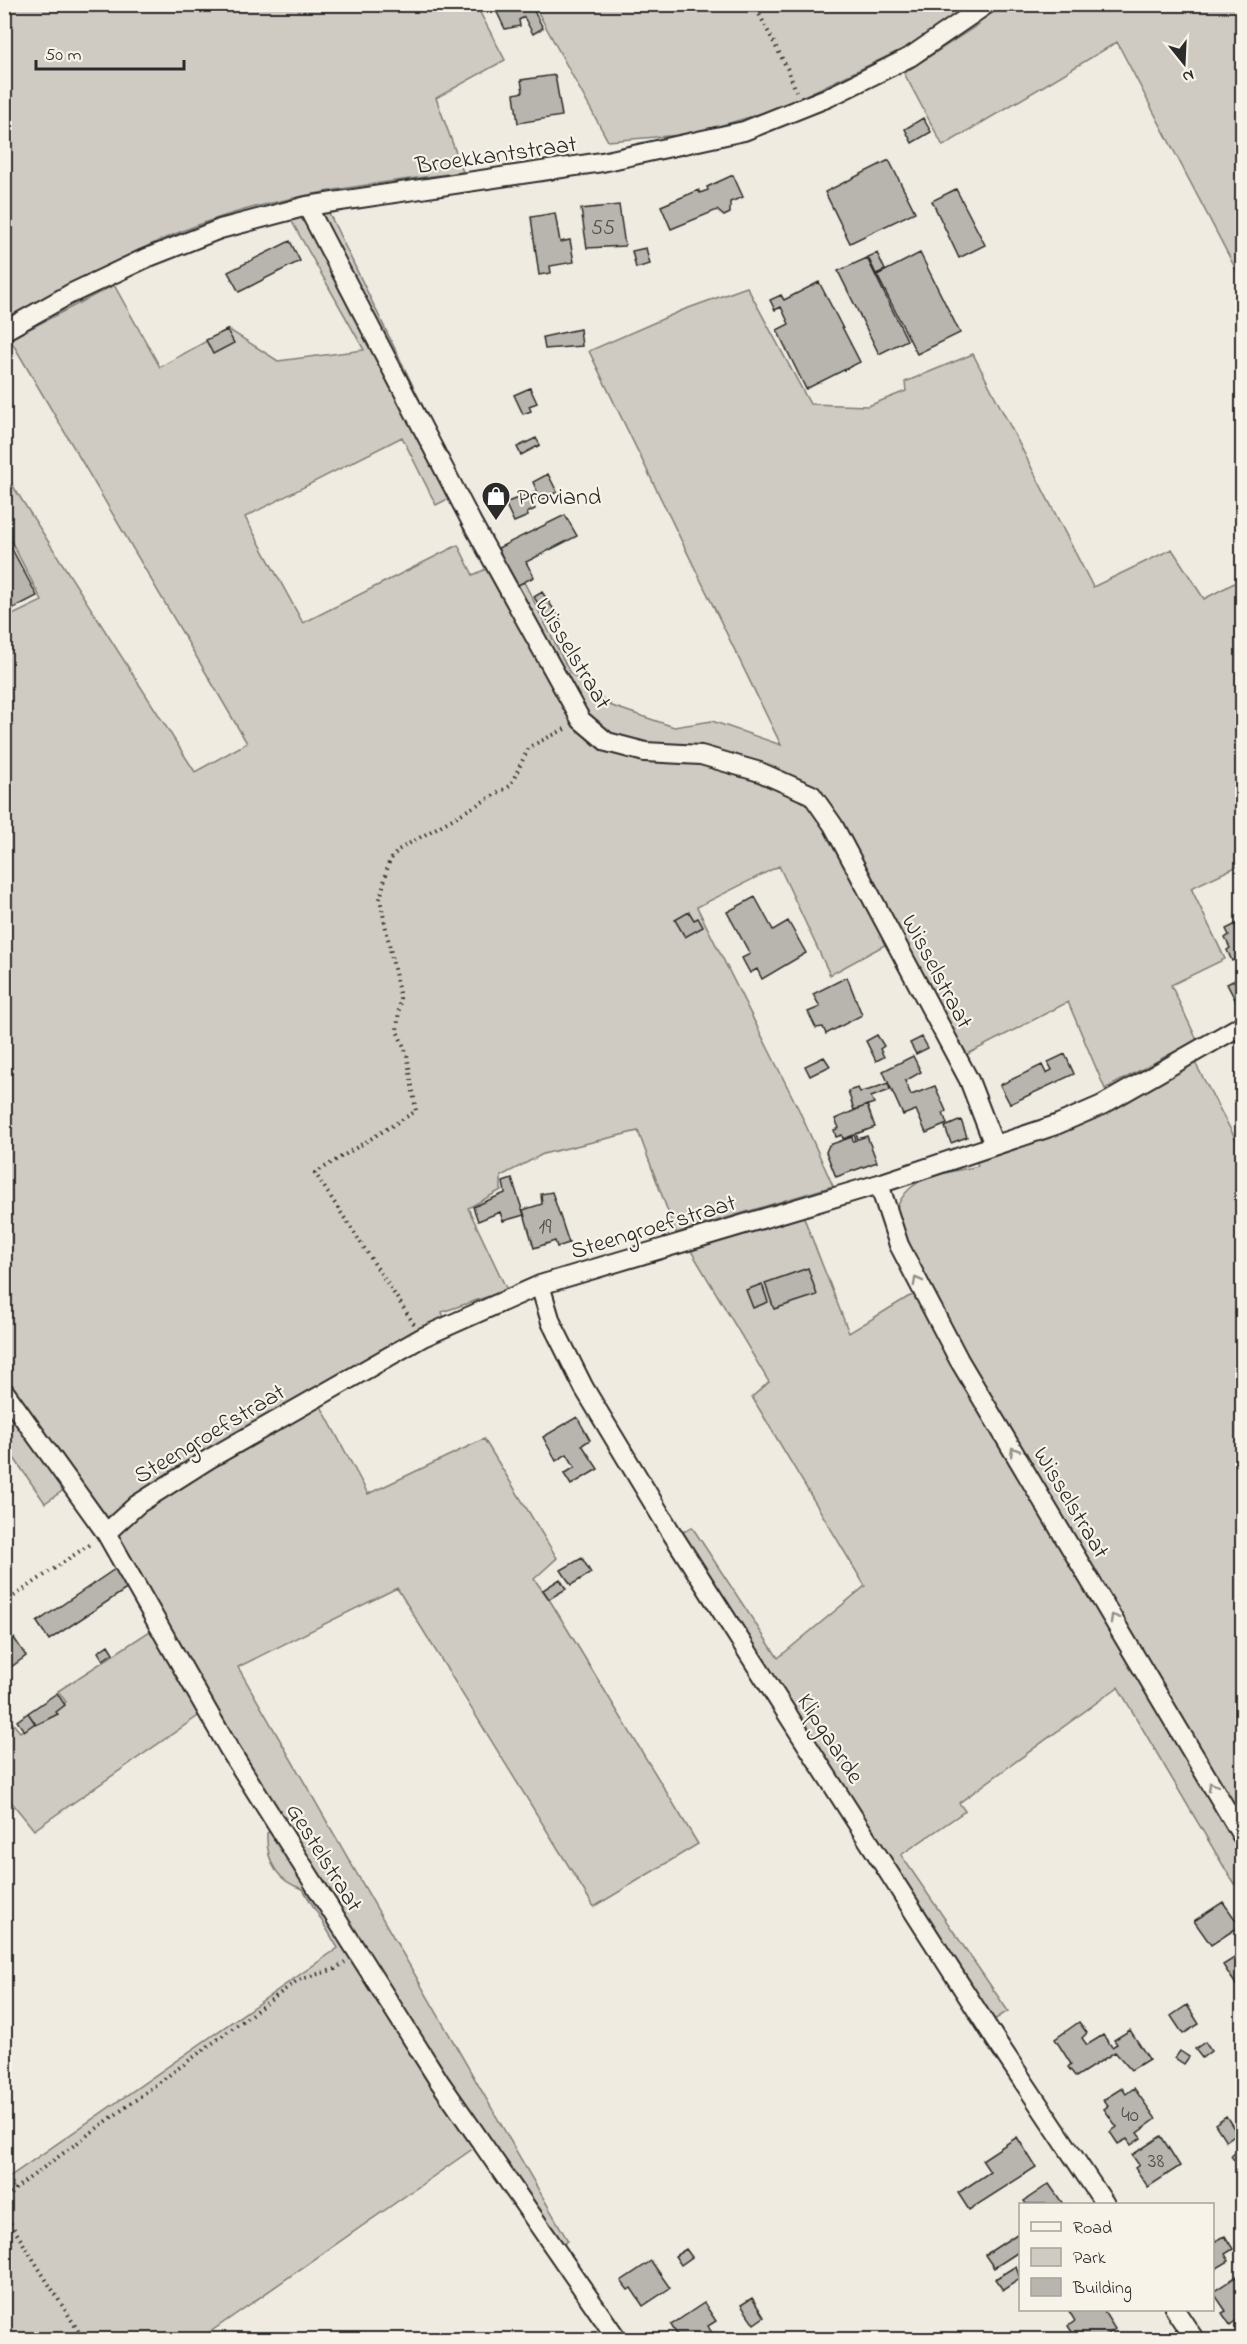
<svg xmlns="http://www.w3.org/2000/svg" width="1247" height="2344" font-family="'Indie Flower',sans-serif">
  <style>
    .green { fill: #cfcbc2; stroke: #7d7b76; stroke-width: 1.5 }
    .building { fill: #b8b5ae; stroke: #2b2b2b; stroke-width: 1.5 }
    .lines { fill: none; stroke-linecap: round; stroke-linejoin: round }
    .street-casing { stroke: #2b2b2b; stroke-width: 22 }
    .path { stroke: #2b2b2b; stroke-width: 4; stroke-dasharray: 1.5 4.5; stroke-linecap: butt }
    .street { stroke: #f7f3e8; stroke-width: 18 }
    .oneway { stroke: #918f8a }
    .labels { text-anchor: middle; stroke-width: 4.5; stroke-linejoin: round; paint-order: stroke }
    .number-label { font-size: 21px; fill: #4e4e4c }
    .street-label { font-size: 24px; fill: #2b2b2b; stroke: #f7f3e8 }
    .poi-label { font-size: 24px; fill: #2b2b2b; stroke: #f7f3e8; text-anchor: start }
  </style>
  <rect width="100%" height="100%" fill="#efebe0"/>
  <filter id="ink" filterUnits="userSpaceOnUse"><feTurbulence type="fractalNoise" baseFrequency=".0167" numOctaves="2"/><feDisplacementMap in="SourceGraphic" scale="12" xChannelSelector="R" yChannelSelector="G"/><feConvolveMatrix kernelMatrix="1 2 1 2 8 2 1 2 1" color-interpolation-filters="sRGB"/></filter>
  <g filter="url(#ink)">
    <!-- green -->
    <path class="green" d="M5,5H476L505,60L436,98L463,172C378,183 290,193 209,221C137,246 70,285 5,322Z
      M534,5H1242V281L1117,42L943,146L904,73L979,24L968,7L907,47L777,109L692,134L608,141Z
      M328,211L464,491L436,505L402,437L245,517L303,623L458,545L473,575L499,563L511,588L524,582L570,673L612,706L674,727L712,721L781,745L589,351L683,310L747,287L810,404L868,406L906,391L905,382L973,354L1093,587L1172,549L1204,599L1242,579V864L1191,888L1225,959L1171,985L1197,1040L1105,1089L1068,1002L962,1057L901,936L830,975L779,866L697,907L799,1110L833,1186L676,1233L638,1131L543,1154L501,1176V1190L468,1208L507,1290L442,1312L445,1322L315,1395L368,1494L484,1439L557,1558L534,1579L549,1599L698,1844L594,1907L397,1588L238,1667L568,2241L560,2246L487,2139L200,2339H5V2180L338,1948L303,1889C276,1881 266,1860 267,1833L283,1823L120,1538L5,1377L4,1209L8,1200L4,1195V619L42,601L5,529L4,472L195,772L247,743L10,339L114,285L160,367L228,329L278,361L364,350L291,220Z
      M1192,1057L1242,1151V1878L1234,1884L1118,1687L959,1803L965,1811L901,1855L1008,2011L994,2020L1004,2034L989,2046L667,1541L692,1527L778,1658L865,1586L752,1397L769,1382L691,1251L802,1213L849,1333L908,1297L927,1290L918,1275L896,1211C907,1174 945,1174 978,1166L975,1156Z
      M4,1407L65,1489L45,1503L5,1445Z
      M153,1629L201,1714L34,1830L5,1794L4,1713L20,1732L66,1702L58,1691Z"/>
    <!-- building -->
    <path class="building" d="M451,4L469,7L468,4H477L469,8L468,13L450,8Z
      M493,4H530L543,28L533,34L524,17L519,20L520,26L505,29Z
      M555,75L562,116L518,123L514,94L523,92L521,80Z
      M923,118L931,132L912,143L905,129Z
      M889,160L915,212L850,243L825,192Z
      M733,175L743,197L730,202V213L724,216L717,210L671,229L661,206L699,190L700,193L708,190L707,187Z
      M956,189L985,245L959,258L932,201Z
      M619,205L625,246L587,248L581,209Z
      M555,213L560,242L570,240L574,262L550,266L551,273L539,275L531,217Z
      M290,241L300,261L239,292L228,272Z
      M646,248L650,264L636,268L632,251Z
      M877,253L885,270L876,274L868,257Z
      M920,253L960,333L917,354L877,275Z
      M867,258L907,340L879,354L838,271Z
      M819,282L860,362L806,389L777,330L789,324L781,307L775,310L770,300L781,295L784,300Z
      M580,329L582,346L545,349L543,337Z
      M227,330L234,343L213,354L206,340Z
      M530,388L537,403L529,406L531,411L523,414L514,395Z
      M536,438L540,445L521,455L517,447Z
      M548,474L557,492L538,502L533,493L537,491L533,482Z
      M528,494L535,509L527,513L528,516L514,522L505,503Z
      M565,515L577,536L526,562L534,577L516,586L498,548Z
      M4,534L37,596L4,613Z
      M542,592L559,617L562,627L554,631L534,597Z
      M755,897L773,930L788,921L806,953L762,979L757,969L750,973L742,958L750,954L727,912Z
      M689,912L694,920L698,918L703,927L685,937L675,920Z
      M1242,921V956L1232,961L1227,950L1230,948L1225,938L1229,935L1226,929Z
      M1242,976V1003L1238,1005L1227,984Z
      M847,977L862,1015L826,1034L823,1027L816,1028L808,1012L820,1007L813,994Z
      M877,1035L884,1046L880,1049L884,1057L876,1061L866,1041Z
      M922,1037L928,1048L916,1054L910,1043Z
      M1065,1054L1074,1074L1010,1104L1000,1085L1042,1065L1046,1073L1052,1070L1048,1062Z
      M913,1056L921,1072L905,1081L911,1095L935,1086L946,1111L943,1113L947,1124L926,1133L916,1110L903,1115L883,1071Z
      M824,1057L830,1066L810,1076L805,1066Z
      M888,1083L890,1090L871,1097L874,1103L854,1110L848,1091L858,1088L860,1092L869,1090Z
      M867,1105L875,1127L856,1134L858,1139L867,1136L877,1162L836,1177L826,1152L829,1145L852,1137L853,1141L856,1140L854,1135L843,1139L842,1135L836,1137L834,1130L839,1128L835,1119Z
      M961,1120L967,1137L951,1143L945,1127Z
      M512,1179L524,1215L503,1221L500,1212L478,1221L473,1207L505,1193L503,1182Z
      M552,1192L569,1243L557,1247L555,1241L534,1248L523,1210L542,1204L541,1194Z
      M808,1268L817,1295L774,1309L765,1283Z
      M762,1284L768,1302L753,1308L746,1290Z
      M577,1417L590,1440L582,1445L598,1469L571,1485L564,1474L575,1467L567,1454L556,1461L543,1437Z
      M582,1558L591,1573L571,1585L561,1570Z
      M115,1569L128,1588L49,1640L37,1622Z
      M560,1579L566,1589L549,1599L543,1590Z
      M14,1638L26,1656L7,1670L4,1666V1644Z
      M108,1645L113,1653L103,1660L98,1652Z
      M57,1693L65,1705L56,1712L58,1714L36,1725L28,1713Z
      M28,1713L35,1723L24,1731L17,1721Z
      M1223,1902L1240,1926L1211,1945L1194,1921Z
      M1242,1953V1994L1223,1965Z
      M1187,2005L1199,2024L1183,2034L1171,2016Z
      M1079,2022L1087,2033L1082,2038L1087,2045L1103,2035L1112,2047L1117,2044L1114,2040L1130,2030L1149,2059L1131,2070L1115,2052L1076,2077L1068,2067L1071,2064L1055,2039Z
      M1205,2042L1211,2051L1202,2058L1195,2049Z
      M1180,2051L1189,2057L1184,2064L1175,2058Z
      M1122,2088L1126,2094L1134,2088L1156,2119L1137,2133L1141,2138L1131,2145L1127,2139L1118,2144L1110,2132L1117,2127L1104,2109L1108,2106L1103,2100Z
      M1226,2116L1237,2133L1226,2141L1215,2124Z
      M1161,2136L1180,2166L1148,2187L1135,2168L1139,2165L1132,2155Z
      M1017,2137L1036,2167L969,2210L958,2193L990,2172L982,2160Z
      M1242,2147V2158L1236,2163L1231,2156Z
      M1049,2184L1063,2204H1026L1024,2201Z
      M1020,2232V2251L994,2268L985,2255Z
      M1212,2235L1216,2241L1225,2236L1233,2249L1225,2254L1229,2261L1212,2271Z
      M686,2249L692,2257L681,2265L675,2256Z
      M651,2261L670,2288L643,2306L631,2288L628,2290L621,2281Z
      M1016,2266L1020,2279L1003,2290L995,2279Z
      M1240,2274L1242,2277V2316L1230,2325L1222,2313L1226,2311L1213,2292Z
      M752,2298L764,2317L754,2324L741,2305Z
      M704,2303L716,2321L708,2326L716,2340H680L671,2325Z
      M1071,2310H1103L1115,2329L1100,2340H1074L1076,2338L1068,2326L1075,2321L1069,2311Z"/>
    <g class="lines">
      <!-- street casing -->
      <g class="street-casing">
        <path id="street" d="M307,206L471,521L581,720L607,742L645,752L701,755L760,772L812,795L833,825L969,1080L994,1145
          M4,331L70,294L144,259L220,229L307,206L602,162L744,131L829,97L910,57L987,4
          M879,1184L899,1245L959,1360L1242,1836
          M540,1285L551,1322L584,1388L669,1529L997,2042L1105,2204
          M4,1391L106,1533L229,1749L439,2081L618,2340
          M106,1533L138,1504L209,1459L423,1337L540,1285L879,1184L1056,1125L1102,1105L1242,1025
          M1175,2310L1195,2340"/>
      </g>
      <!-- path -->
      <path class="path" d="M754,4L788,70L796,91
        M414,1324L315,1173L416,1111L407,1054L397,1031L400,998L380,899L389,862L398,850L510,786L529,747L565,729
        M4,1603L93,1542
        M4,2204L16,2188L298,1980L335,1969L345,1962
        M4,2213L84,2340"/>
      <!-- street -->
      <use href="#street" class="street"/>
    </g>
    <!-- one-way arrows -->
    <defs><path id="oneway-chevron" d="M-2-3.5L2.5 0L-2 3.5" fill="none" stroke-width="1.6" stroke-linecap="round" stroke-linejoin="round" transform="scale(1.5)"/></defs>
    <g class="oneway">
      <use href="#oneway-chevron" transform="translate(917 1281) rotate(-118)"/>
      <use href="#oneway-chevron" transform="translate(1014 1451) rotate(-121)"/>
      <use href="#oneway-chevron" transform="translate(1114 1618) rotate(-120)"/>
      <use href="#oneway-chevron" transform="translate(1212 1786) rotate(-120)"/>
    </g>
  </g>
  <!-- icons -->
  <defs>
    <g id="shop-pin" transform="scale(1.5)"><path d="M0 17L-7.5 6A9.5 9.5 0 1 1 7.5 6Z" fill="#2b2b2b" stroke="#f7f3e8"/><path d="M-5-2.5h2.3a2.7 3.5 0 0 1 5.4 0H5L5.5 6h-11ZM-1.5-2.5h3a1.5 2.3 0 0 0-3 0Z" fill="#fff"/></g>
  </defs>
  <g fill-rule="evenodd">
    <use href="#shop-pin" x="496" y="496"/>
  </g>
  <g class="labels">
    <!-- number labels -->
    <g class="number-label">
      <text x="603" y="234">55</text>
      <text x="545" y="1233">19</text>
      <text x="1130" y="2121">40</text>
      <text x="1156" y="2167">38</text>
    </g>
    <!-- street labels -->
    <g class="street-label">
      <text transform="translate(496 154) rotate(-8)" y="8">Broekkantstraat</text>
      <text transform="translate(574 653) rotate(59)" y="8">Wisselstraat</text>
      <text transform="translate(938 971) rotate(62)" y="8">Wisselstraat</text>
      <text transform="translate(653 1226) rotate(-17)" y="8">Steengroefstraat</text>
      <text transform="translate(209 1433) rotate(-31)" y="8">Steengroefstraat</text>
      <text transform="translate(1072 1502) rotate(59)" y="8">Wisselstraat</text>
      <text transform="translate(831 1738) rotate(57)" y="8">Klipgaarde</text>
      <text transform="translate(325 1857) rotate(58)" y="8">Gestelstraat</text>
    </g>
    <!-- poi labels -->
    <g class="poi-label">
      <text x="517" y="504">Proviand</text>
    </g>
  </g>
  <!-- margin -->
  <rect width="1247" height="2344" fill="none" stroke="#f7f3e8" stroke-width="24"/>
  <rect x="12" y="12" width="1223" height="2320" fill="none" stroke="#2b2b2b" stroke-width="2" filter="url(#ink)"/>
  <!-- legend -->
  <rect x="1019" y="2203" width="195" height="108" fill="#f7f3e8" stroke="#a5a39c" stroke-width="1.5"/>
  <rect x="1031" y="2222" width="30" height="9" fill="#f7f3e8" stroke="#a5a39c" stroke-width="1.5"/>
  <text x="1073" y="2233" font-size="18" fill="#2b2b2b">Road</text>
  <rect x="1031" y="2248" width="30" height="18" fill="#cfcbc2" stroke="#a5a39c" stroke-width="1.5"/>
  <text x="1073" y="2263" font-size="18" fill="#2b2b2b">Park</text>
  <rect x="1031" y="2278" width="30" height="18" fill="#b8b5ae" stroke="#a5a39c" stroke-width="1.5"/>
  <text x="1073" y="2293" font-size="18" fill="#2b2b2b">Building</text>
  <!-- north arrow -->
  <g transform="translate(1184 63) rotate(162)" stroke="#f7f3e8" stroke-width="4.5" paint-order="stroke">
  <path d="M0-4.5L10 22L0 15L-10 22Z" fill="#2b2b2b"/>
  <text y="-9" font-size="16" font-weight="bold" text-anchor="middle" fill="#2b2b2b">N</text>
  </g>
  <!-- scale -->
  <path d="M36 60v9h148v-9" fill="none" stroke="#2b2b2b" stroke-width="3"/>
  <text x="45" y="60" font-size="18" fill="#2b2b2b" stroke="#f7f3e8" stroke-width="4.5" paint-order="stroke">50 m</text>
</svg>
